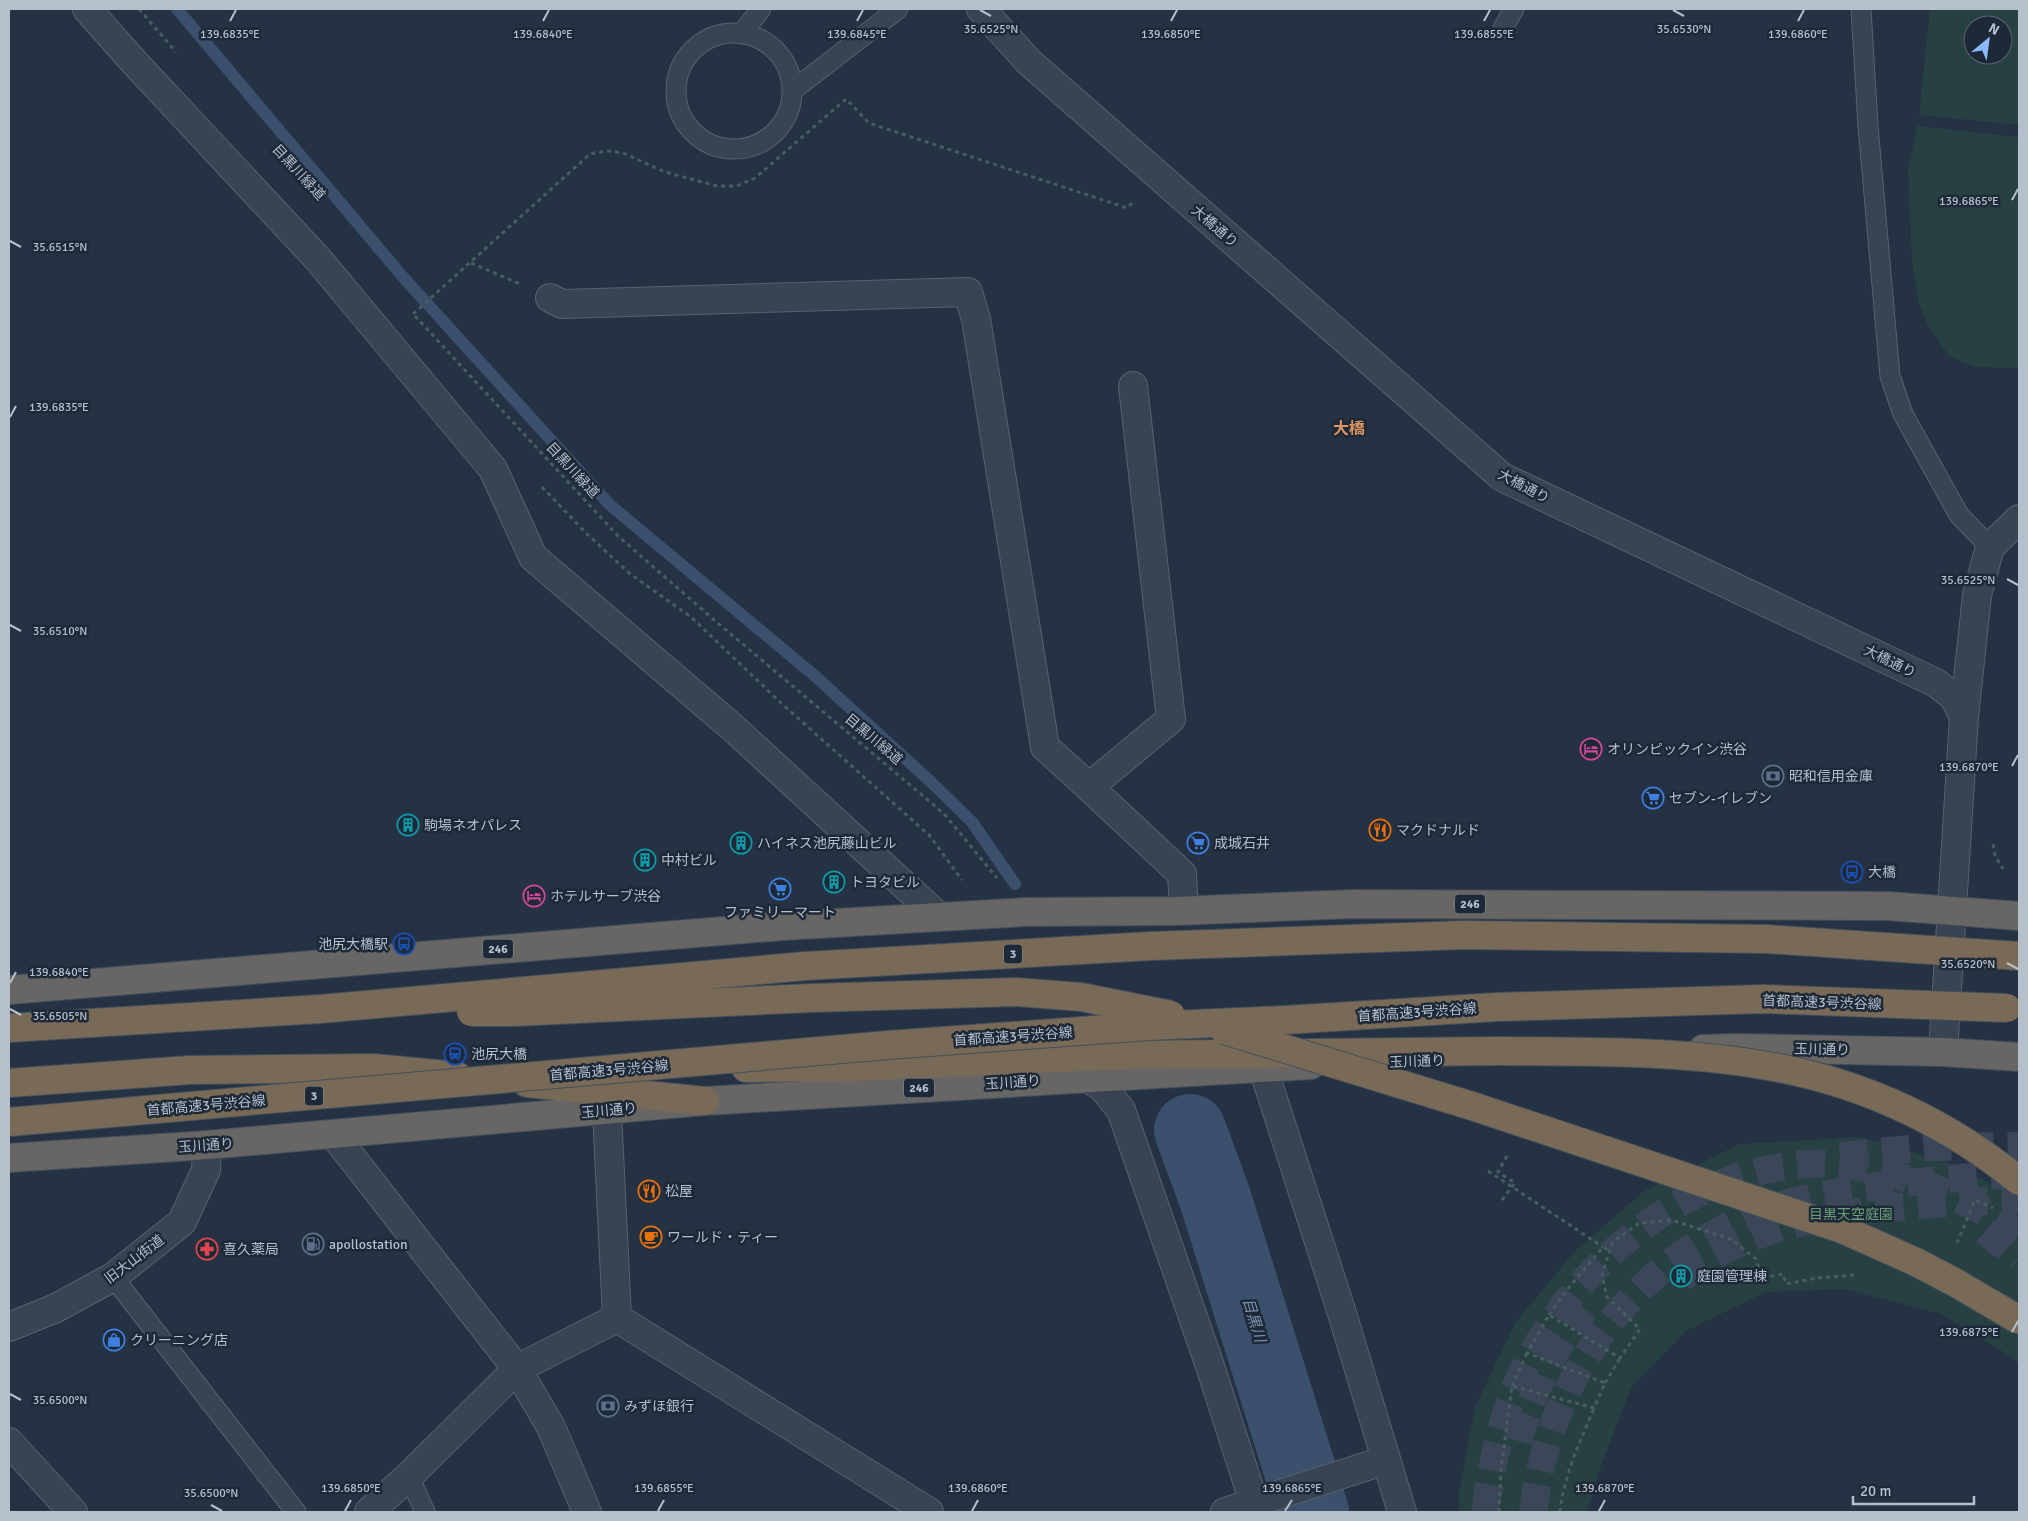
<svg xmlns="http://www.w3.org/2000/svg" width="2028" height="1521" font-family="Signika,'Noto Sans JP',sans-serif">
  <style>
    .green { fill: #274143; fill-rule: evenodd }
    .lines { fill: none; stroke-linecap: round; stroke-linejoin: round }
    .stream { stroke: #3a506c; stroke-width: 12 }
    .river { stroke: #3a506c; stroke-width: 72 }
    .motorway-tunnel { stroke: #3b4758; stroke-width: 28; stroke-dasharray: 28 14; stroke-linecap: butt }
    .service-casing { stroke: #57626f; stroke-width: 21 }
    .minor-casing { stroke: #57626f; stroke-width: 30 }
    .tertiary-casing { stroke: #57626f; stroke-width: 30 }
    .trunk-casing { stroke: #444f5c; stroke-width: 30 }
    .motorway-casing { stroke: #444f5c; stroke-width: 30 }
    .path { stroke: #455e60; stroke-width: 3; stroke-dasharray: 4 4; stroke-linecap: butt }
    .service { stroke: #394452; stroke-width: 19 }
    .minor { stroke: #394452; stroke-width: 28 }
    .tertiary { stroke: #394452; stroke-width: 28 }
    .trunk { stroke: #686664; stroke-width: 28 }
    .motorway { stroke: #786a56; stroke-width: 28 }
    .motorway-bridge-casing { stroke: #444f5c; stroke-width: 30; stroke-linecap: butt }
    .motorway-bridge { stroke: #786a56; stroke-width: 28 }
    .ticks { fill: none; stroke: #b6bfcc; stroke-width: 2 }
    .labels { text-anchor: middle; stroke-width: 5; stroke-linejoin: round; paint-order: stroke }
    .shield { fill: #1e2937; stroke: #88929f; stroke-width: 1 }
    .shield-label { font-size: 12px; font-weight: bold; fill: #b6bfcc }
    .street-label { font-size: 14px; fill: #b6bfcc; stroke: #1e2937 }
    .poi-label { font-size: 14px; fill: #b6bfcc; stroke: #1e2937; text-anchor: start }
    .park-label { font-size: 14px; fill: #6c9e77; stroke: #1e2937 }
    .water-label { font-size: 15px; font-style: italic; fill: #7c96b4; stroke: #1e2937 }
    .quarter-label { font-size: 16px; font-weight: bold; fill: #db9462; stroke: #1e2937 }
    .ticks-label { font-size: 12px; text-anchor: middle; fill: #b6bfcc; stroke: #1e2937; stroke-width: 5; stroke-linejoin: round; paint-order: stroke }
  </style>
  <rect width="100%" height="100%" fill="#253243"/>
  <!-- green -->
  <path class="green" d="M1930,9H2019V125L1919,115ZM1973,25H2003V55H1973Z
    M1917,126L2019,137V368L1974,367L1949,356L1928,325L1919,304L1912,261L1908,170Z
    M1860,1137L1944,1161L2019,1197V1364L2010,1356L1941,1314L1846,1289L1765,1292L1686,1331L1631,1388L1601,1466L1587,1512H1459V1492L1475,1407L1516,1322L1574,1252L1644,1191L1740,1144Z"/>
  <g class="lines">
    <!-- stream -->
    <path class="stream" d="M177,9L403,277L610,505L815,676L931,782L972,822L1015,884"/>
    <!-- river -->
    <path class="river" d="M1190,1130L1215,1198L1313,1512"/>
    <!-- motorway-tunnel -->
    <path class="motorway-tunnel" d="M1840,1156L1928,1147L2019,1146
      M1985,1231L2019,1258
      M1681,1279C1744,1226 1830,1213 1909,1206C1946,1203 1982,1200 2019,1200
      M1518,1441C1531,1393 1554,1348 1585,1309
      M1485,1512C1493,1457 1505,1399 1534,1350C1591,1252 1691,1171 1808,1164C1845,1162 1884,1171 1919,1183C1955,1195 1989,1212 2019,1235
      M1533,1512C1549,1375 1634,1259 1765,1210C1797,1199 1831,1193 1865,1188C1916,1181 1967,1177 2019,1174"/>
    <!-- service casing -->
    <g class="service-casing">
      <path id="service" d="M1861,9L1868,126L1890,376L1903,414L1959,515L1990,547
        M1503,28L1514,9
        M676 91a58 58 0 1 1 116 0a58 58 0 1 1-116 0Z
        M741,34L761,9
        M792,91L898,9
        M113,1277L296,1512
        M409,1476L425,1512"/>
    </g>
    <!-- minor casing -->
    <g class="minor-casing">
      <path id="minor" d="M87,9L135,63L317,258L493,469L533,557L732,727L938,916
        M550,298L562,304L968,292L976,319L1045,747L1089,787L1171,719L1133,386
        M1990,547L2019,519
        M1089,787L1182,874L1184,910
        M1263,1068L1341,1310L1402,1512
        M1087,1078L1102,1087L1121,1110L1210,1366L1257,1512
        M607,1111L617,1318L929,1512
        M334,1135L517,1369L551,1427L587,1512
        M9,1327L56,1308L113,1277L182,1222L206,1170L207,1145
        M9,1442L73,1512
        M369,1512L409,1476L517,1369L617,1318
        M1225,1512L1386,1460"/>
    </g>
    <!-- tertiary casing -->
    <g class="tertiary-casing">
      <path id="tertiary" d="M981,9L1029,62L1502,477L1936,683L1954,697L1964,717
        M1943,1052L1964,717L1977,595L1990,547"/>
    </g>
    <!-- trunk casing -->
    <g class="trunk-casing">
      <path id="trunk" d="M9,990L783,926L1025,912L1175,911L1354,904L1888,906L2019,916
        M1703,1049L1735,1048L1943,1052L2019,1057
        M9,1158L207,1145L705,1101L1311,1065"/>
    </g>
    <!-- motorway casing -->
    <g class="motorway-casing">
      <path id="motorway" d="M746,1068L850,1067L1124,1055L1499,1051
        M190,1070L373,1068L457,1076
        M527,1083L705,1101"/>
    </g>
    <!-- path -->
    <path class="path" d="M139,9L176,52
      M471,263L520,284
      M413,314L590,154L607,151L623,153L665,172L717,186H737L755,178L846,99L869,123L1127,208L1134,201
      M415,316L618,536L713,619L935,806L946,816L997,878
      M542,487L587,534L629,573L691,617L781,703L929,835L962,880
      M1993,844L1995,855L2003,869
      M1488,1171L1603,1247
      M1502,1200L1515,1183L1498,1172L1508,1154
      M1957,1243L1975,1200L1993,1208
      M1549,1315L1566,1291L1603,1247L1610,1251
      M1605,1383L1620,1358
      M1512,1386L1527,1353
      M1499,1512L1501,1470L1512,1386L1594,1408L1605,1383L1527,1353L1549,1315L1620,1358L1640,1329L1607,1297L1602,1275L1612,1243L1639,1223L1671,1220L1731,1239L1756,1259L1762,1278L1783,1274L1786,1284L1817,1278L1855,1275
      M1560,1512C1563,1477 1581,1440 1594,1408"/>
    <!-- service -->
    <use href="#service" class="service"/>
    <!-- minor -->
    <use href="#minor" class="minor"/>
    <!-- tertiary -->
    <use href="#tertiary" class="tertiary"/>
    <!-- trunk -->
    <use href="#trunk" class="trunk"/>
    <!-- motorway -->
    <use href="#motorway" class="motorway"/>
    <!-- motorway-bridge casing -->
    <g class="motorway-bridge-casing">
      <path id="motorway-bridge" d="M471,1012H514L811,998L1016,992L1081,997L1171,1015
        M9,1028L320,1009L806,966L1151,946L1463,935L1766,939L2019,956
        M1224,1030L1472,1106L1842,1229L1916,1262L1956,1283L2019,1320
        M1499,1051C1592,1052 1687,1050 1779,1068C1867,1085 1950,1124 2019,1181
        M9,1083L190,1070
        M9,1122L888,1045L1149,1026L1285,1020L1497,1007L1764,999L2007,1008"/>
    </g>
    <!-- motorway-bridge -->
    <use href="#motorway-bridge" class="motorway-bridge"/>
  </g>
  <!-- ticks -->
  <path class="ticks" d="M980,10L991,16M1673,10L1684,16M230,21L236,10M543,21L549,10M857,21L863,10M1171,21L1177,10M1484,21L1490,10M1798,21L1804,10M2012,200L2018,189M10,241L21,247M10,417L16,406M2007,579L2018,585M10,625L21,631M2012,766L2018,755M2007,963L2018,969M10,983L16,972M10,1009L21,1015M2012,1332L2018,1321M10,1394L21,1400M211,1505L222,1511M345,1511L351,1500M658,1511L664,1500M972,1511L978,1500M1285,1511L1292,1500M1599,1511L1605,1500"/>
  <!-- icons -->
  <defs>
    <g id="hotel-ring" transform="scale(1.125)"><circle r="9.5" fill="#1e2937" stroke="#d1479c" stroke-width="1.5"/><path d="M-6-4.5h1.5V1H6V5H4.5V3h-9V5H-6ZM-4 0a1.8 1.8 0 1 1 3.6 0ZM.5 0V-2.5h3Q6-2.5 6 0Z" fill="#d1479c"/></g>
    <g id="bank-ring" transform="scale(1.125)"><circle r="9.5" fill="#1e2937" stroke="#5c6f8a" stroke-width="1.5"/><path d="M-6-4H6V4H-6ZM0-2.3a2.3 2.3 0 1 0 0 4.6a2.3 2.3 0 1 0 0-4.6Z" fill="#5c6f8a"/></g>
    <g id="supermarket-ring" transform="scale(1.125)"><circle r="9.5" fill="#1e2937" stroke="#3f7fe0" stroke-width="1.5"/><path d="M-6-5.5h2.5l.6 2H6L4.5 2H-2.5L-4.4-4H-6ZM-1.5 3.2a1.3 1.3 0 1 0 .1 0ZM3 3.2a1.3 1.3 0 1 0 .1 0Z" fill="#3f7fe0"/></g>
    <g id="building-ring" transform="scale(1.125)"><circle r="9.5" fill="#1e2937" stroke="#0f9aa8" stroke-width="1.5"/><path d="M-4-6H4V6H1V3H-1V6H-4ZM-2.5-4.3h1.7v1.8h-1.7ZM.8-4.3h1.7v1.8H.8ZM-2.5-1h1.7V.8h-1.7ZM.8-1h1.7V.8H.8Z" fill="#0f9aa8"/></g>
    <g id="restaurant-ring" transform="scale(1.125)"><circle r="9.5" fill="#1e2937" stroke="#e8710a" stroke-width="1.5"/><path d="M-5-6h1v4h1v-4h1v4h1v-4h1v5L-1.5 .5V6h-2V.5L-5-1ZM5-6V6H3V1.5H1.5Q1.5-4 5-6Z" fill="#e8710a"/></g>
    <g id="bus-ring" transform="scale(1.125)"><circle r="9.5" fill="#1e2937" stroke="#1a4fb4" stroke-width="1.5"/><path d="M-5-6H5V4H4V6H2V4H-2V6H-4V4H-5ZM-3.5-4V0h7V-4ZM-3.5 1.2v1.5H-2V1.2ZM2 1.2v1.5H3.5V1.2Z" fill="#1a4fb4"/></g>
    <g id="station-ring" transform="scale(1.125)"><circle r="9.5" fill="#1e2937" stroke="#1a4fb4" stroke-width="1.5"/><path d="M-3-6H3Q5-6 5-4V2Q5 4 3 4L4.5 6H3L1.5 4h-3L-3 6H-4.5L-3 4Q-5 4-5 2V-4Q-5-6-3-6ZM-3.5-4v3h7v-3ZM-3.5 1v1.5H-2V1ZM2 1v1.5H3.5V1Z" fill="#1a4fb4"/></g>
    <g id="cafe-ring" transform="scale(1.125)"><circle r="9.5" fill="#1e2937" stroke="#e8710a" stroke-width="1.5"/><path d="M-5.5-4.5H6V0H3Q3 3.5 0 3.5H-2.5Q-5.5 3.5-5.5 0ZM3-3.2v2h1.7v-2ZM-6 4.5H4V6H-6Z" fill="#e8710a"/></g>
    <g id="fuel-ring" transform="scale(1.125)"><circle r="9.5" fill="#1e2937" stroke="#5c6f8a" stroke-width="1.5"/><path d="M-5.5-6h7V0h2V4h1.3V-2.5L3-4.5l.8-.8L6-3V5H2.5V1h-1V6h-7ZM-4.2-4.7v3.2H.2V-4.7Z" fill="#5c6f8a"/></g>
    <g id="pharmacy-ring" transform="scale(1.125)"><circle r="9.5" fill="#1e2937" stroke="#e0444e" stroke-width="1.5"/><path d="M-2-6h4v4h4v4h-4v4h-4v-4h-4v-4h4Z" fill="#e0444e"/></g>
    <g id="shop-ring" transform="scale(1.125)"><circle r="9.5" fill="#1e2937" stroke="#3f7fe0" stroke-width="1.5"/><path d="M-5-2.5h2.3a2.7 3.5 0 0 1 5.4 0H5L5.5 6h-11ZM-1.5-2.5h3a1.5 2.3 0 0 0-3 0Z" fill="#3f7fe0"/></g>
  </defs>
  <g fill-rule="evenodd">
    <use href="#hotel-ring" x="1591" y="749"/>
    <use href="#bank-ring" x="1773" y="776"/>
    <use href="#supermarket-ring" x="1653" y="798"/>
    <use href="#building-ring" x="408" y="825"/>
    <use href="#restaurant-ring" x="1380" y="830"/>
    <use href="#building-ring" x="741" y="843"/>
    <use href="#supermarket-ring" x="1198" y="843"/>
    <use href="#building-ring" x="645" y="860"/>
    <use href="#bus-ring" x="1852" y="872"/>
    <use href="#building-ring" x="834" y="882"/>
    <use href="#supermarket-ring" x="780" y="889"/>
    <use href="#hotel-ring" x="534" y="896"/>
    <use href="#bus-ring" x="404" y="944"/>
    <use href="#station-ring" x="455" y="1054"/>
    <use href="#restaurant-ring" x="649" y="1191"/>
    <use href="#cafe-ring" x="651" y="1237"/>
    <use href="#fuel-ring" x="313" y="1244"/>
    <use href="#pharmacy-ring" x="207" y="1249"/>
    <use href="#building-ring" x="1681" y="1276"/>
    <use href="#shop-ring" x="114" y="1340"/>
    <use href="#bank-ring" x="608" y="1406"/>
  </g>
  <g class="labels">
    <!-- shield labels -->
    <g class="shield">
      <rect x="1455" y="894.5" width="30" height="19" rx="4"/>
      <rect x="483" y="939.5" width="30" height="19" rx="4"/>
      <rect x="1004" y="944.5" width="18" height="19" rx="4"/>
      <rect x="904" y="1078.5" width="30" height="19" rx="4"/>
      <rect x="305" y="1086.5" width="18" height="19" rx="4"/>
    </g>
    <g class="shield-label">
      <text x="1470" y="908">246</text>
      <text x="498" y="953">246</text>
      <text x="1013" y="958">3</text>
      <text x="919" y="1092">246</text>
      <text x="314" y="1100">3</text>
    </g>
    <!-- street labels -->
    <g class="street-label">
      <text transform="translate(299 172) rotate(47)" y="5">目黒川緑道</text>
      <text transform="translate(1215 226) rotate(41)" y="5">大橋通り</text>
      <text transform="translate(573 470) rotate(47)" y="5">目黒川緑道</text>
      <text transform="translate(1524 486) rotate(28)" y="5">大橋通り</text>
      <text transform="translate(1890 661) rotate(26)" y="5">大橋通り</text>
      <text transform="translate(874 739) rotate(40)" y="5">目黒川緑道</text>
      <text transform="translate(1822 1002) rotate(2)" y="5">首都高速3号渋谷線</text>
      <text transform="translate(1417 1012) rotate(-4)" y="5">首都高速3号渋谷線</text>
      <text transform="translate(1013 1036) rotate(-4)" y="5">首都高速3号渋谷線</text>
      <text transform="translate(1822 1049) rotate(1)" y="5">玉川通り</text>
      <text transform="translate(1417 1061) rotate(-2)" y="5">玉川通り</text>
      <text transform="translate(609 1070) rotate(-5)" y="5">首都高速3号渋谷線</text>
      <text transform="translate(1013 1082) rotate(-4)" y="5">玉川通り</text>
      <text transform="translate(206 1105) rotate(-5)" y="5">首都高速3号渋谷線</text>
      <text transform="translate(609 1110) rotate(-5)" y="5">玉川通り</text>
      <text transform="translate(206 1145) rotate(-4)" y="5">玉川通り</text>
      <text transform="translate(134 1259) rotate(-37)" y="5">旧大山街道</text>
    </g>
    <!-- poi labels -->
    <g class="poi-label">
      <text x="1607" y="754">オリンピックイン渋谷</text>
      <text x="1789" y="781">昭和信用金庫</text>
      <text x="1669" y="803">セブン-イレブン</text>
      <text x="424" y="830">駒場ネオパレス</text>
      <text x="1396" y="835">マクドナルド</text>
      <text x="757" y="848">ハイネス池尻藤山ビル</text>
      <text x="1214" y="848">成城石井</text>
      <text x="661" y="865">中村ビル</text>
      <text x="1868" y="877">大橋</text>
      <text x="850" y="887">トヨタビル</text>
      <text x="550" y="901">ホテルサーブ渋谷</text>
      <text x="780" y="917" text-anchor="middle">ファミリーマート</text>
      <text x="388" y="949" text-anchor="end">池尻大橋駅</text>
      <text x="471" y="1059">池尻大橋</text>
      <text x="665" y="1196">松屋</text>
      <text x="667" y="1242">ワールド・ティー</text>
      <text x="329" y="1249">apollostation</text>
      <text x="223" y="1254">喜久薬局</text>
      <text x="1697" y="1281">庭園管理棟</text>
      <text x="130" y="1345">クリーニング店</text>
      <text x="624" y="1411">みずほ銀行</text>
    </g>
    <!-- park labels -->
    <g class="park-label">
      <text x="1851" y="1219">目黒天空庭園</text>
    </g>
    <!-- water labels -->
    <g class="water-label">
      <text transform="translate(1254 1320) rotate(73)" y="5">目黒川</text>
    </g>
    <!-- quarter labels -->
    <g class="quarter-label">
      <text x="1349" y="434">大橋</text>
    </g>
  </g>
  <g class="ticks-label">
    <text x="991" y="33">35.6525°N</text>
    <text x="1684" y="33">35.6530°N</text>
    <text x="230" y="38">139.6835°E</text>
    <text x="543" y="38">139.6840°E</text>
    <text x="857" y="38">139.6845°E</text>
    <text x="1171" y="38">139.6850°E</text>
    <text x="1484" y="38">139.6855°E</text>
    <text x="1798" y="38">139.6860°E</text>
    <text x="1969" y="205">139.6865°E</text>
    <text x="60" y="251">35.6515°N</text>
    <text x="59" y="411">139.6835°E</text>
    <text x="1968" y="584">35.6525°N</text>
    <text x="60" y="635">35.6510°N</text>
    <text x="1969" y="771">139.6870°E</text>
    <text x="1968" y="968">35.6520°N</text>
    <text x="59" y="976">139.6840°E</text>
    <text x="60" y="1020">35.6505°N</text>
    <text x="1969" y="1336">139.6875°E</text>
    <text x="60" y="1404">35.6500°N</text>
    <text x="351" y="1492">139.6850°E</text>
    <text x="664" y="1492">139.6855°E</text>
    <text x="978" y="1492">139.6860°E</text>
    <text x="1292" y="1492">139.6865°E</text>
    <text x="1605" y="1492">139.6870°E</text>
    <text x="211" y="1497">35.6500°N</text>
  </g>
  <!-- border -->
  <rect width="2028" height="1521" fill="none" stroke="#b6bfcc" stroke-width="20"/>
  <!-- north arrow -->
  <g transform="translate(1988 40) rotate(29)"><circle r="24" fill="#1e2937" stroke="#5b6573"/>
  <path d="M0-4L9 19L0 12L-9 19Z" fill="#8ab9fd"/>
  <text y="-8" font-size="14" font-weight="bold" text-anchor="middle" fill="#b6bfcc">N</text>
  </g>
  <!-- scale -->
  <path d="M1853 1496v8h121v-8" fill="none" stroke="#b6bfcc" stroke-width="2.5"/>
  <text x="1860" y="1496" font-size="15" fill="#b6bfcc" stroke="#1e2937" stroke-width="4" paint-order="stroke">20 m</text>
</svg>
